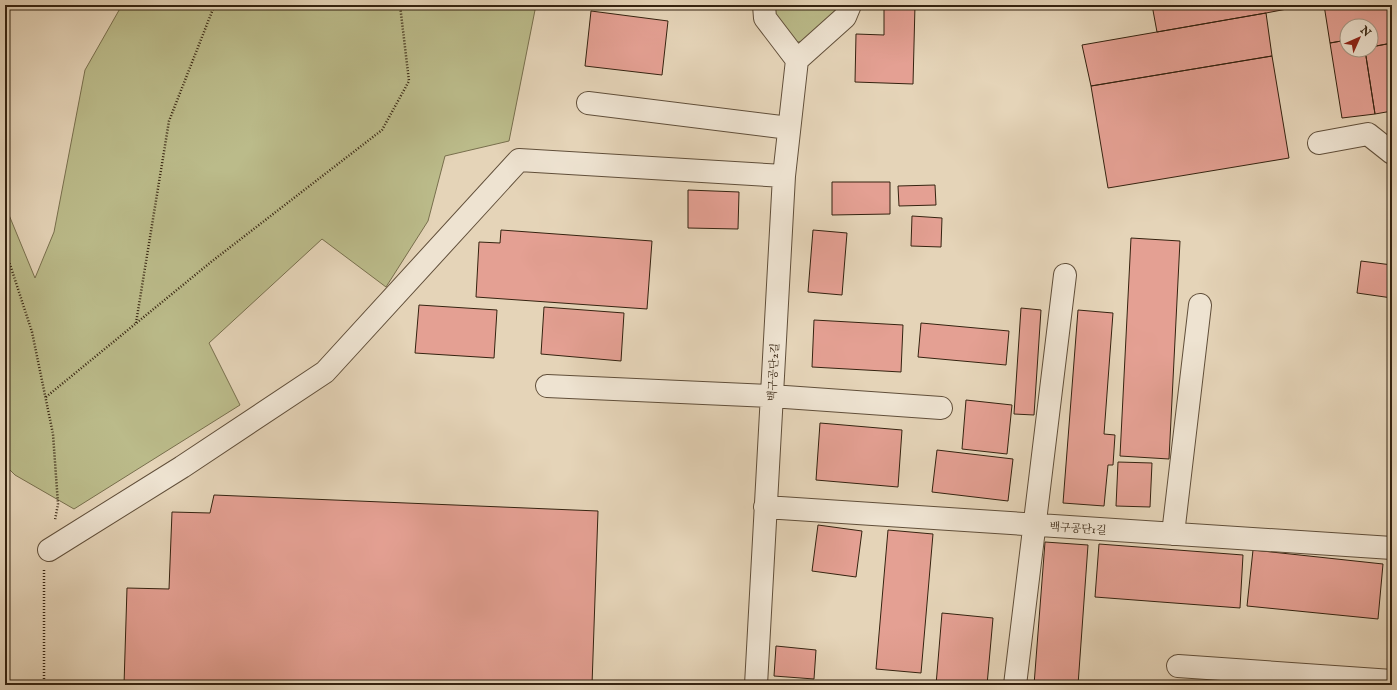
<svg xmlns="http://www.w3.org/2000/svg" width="1397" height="690" font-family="'IM FELL English','Noto Serif KR',serif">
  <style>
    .green { fill: #bbbb8a; stroke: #786f4d }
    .building { fill: #e4a093; stroke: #352310 }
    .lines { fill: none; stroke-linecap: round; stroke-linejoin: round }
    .minor-casing { stroke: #614f3a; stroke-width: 24 }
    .path { stroke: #352310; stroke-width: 2.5; stroke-dasharray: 1 2; stroke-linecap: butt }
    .minor { stroke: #eee3d1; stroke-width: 22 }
    .labels { text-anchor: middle; stroke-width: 3; stroke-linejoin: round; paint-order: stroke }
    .street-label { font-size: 11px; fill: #352310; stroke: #eee3d1 }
  </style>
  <rect width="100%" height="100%" fill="#e5d4b8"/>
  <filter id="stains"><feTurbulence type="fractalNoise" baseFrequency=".005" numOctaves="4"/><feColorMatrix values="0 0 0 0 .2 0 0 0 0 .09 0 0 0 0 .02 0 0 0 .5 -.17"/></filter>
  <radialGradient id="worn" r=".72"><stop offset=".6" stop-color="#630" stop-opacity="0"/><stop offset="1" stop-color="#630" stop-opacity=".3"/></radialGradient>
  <!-- green -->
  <path class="green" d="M122,5H536L509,141L445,156L428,221L386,287L322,239L209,343L240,405L74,509L15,475L5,465V210L9,215L35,278L54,232L85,70Z
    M774,5H840L837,13L810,40L792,43L774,19Z"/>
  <!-- building -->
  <path class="building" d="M884,5H915L913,84L855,82L856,34L884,35Z
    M1152,5H1308L1266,13L1157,32Z
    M1324,5H1392V43L1371,47V26H1347V40L1330,43Z
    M591,11L668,21L662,75L585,66Z
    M1266,13L1272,56L1091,86L1082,45Z
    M1347,40V50H1365L1375,114L1342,118L1330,43Z
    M1392,43V111L1375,114L1365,50H1371V47Z
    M1272,56L1289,158L1108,188L1091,86Z
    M832,182H890V214L832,215Z
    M935,185L936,205L899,206L898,186Z
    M688,190L739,192L738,229L688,228Z
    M912,216L942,218L941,247L911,246Z
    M501,230L652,241L647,309L476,297L479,242L500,243Z
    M813,230L847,233L842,295L808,292Z
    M1131,238L1180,241L1169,459L1120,456Z
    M1361,261L1392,265V298L1357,293Z
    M419,305L497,310L494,358L415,353Z
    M544,307L624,313L621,361L541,354Z
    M1021,308L1041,310L1034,415L1014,414Z
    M1078,310L1113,313L1104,434L1115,435L1113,465H1108L1104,506L1063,503Z
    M814,320L903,325L901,372L812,367Z
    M921,323L1009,331L1006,365L918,357Z
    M966,400L1012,405L1007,454L962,449Z
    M820,423L902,430L898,487L816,480Z
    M937,450L1013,459L1008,501L932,492Z
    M1118,462L1152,463L1150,507L1116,506Z
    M214,495L598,511L592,685H124L127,588L169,589L172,512L210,513Z
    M818,525L862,531L856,577L812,571Z
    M888,530L933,534L921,673L876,669Z
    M1045,542L1088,545L1078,685H1034Z
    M1099,544L1243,555L1240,608L1095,597Z
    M1253,550L1383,564L1378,619L1247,606Z
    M942,613L993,618L987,685H936Z
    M776,646L816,650L814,679L774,676Z"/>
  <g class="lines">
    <!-- minor casing -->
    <g class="minor-casing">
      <path id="minor" d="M764,5L765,18L797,60L845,17L850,5
        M588,103L789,128
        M1319,143L1368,134L1392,153
        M547,386L771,396L941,408
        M765,507L1392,548
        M1173,534L1200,305
        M49,550L182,467L325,372L519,160L784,176
        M1178,666L1392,681
        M756,685L784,176L797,60
        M1015,685L1065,275"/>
    </g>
    <!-- path -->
    <path class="path" d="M5,249L32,332L53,434L58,504L55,520
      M136,323L169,121L213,9L220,5
      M46,397L211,262L382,130L409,81L400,5
      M44,685V570"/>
    <!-- minor -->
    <use href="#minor" class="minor"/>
  </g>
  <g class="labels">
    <!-- street labels -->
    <g class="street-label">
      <text transform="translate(773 372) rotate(-87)" y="4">백구공단2길</text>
      <text transform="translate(1078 528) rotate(4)" y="4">백구공단1길</text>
    </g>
  </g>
  <!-- margin -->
  <rect width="1397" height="690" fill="none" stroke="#e5d4b8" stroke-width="20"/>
  <rect x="6" y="6" width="1385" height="678" fill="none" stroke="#352310" stroke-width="2"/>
  <rect x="10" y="10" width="1377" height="670" fill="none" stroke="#352310"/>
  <!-- north arrow -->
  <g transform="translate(1359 38) rotate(45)"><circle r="19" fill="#eee3d1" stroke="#a49684"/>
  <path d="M0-3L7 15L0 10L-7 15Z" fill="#8f2418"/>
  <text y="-6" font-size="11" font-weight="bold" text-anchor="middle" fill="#352310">N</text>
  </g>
  <rect width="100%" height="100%" filter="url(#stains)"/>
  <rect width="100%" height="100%" fill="url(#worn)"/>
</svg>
